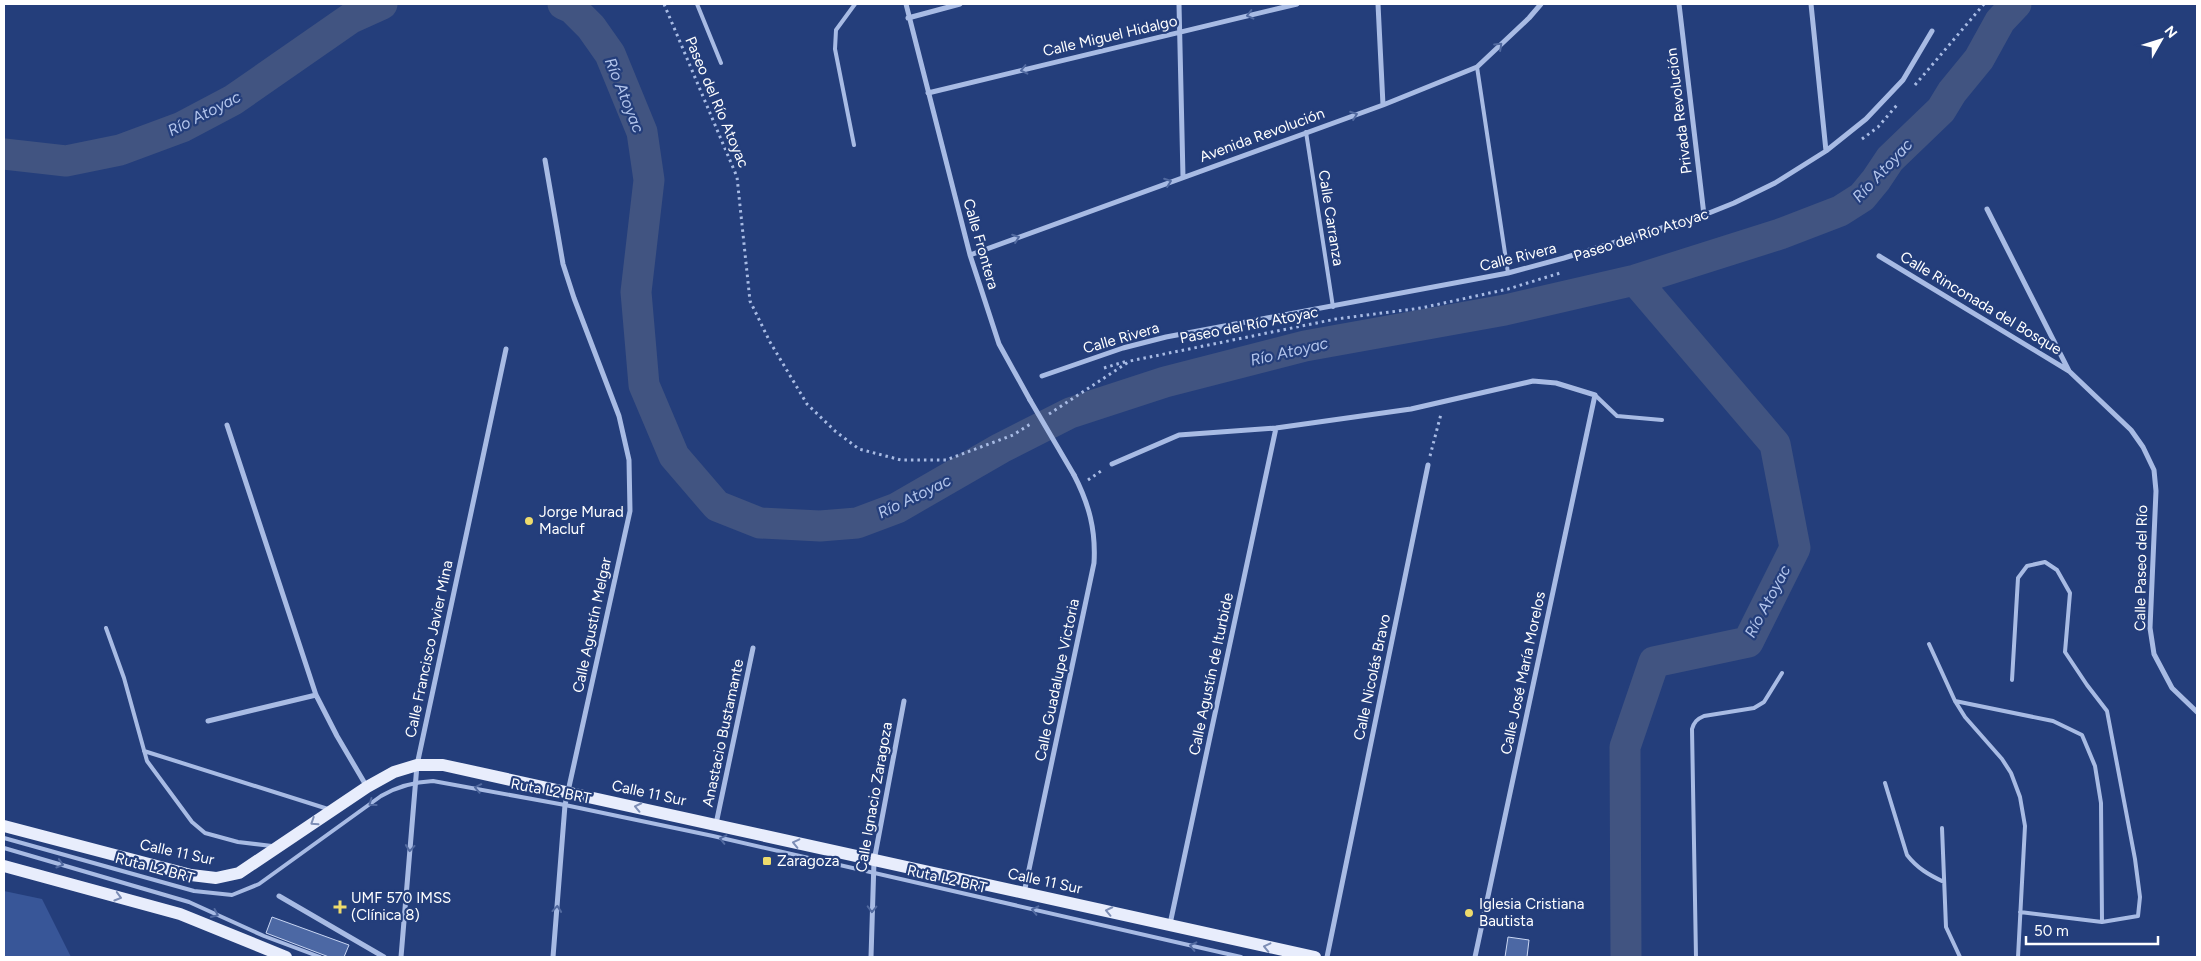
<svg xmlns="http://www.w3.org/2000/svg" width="2201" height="961" font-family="Figtree,sans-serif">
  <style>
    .green { fill: #385698 }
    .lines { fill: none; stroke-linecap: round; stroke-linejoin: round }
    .river { stroke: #415481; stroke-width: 31 }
    .building { fill: #4c68a4; stroke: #cad7f4 }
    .path { stroke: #a8bbe4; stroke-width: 3; stroke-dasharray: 2.5 4; stroke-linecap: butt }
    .service { stroke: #a8bbe4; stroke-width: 4 }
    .minor { stroke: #a8bbe4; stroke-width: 5 }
    .primary { stroke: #e8edfc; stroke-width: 12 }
    .minor-bridge { stroke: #a8bbe4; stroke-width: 5 }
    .oneway { stroke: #526aa0 }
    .oneway2 { stroke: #7c8db5 }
    .poi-dot { fill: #eedb6c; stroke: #243e7b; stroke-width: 2 }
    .labels { text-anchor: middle; stroke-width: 4.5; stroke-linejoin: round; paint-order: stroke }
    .street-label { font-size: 15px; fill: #fff; stroke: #243e7b }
    .poi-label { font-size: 15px; fill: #fff; stroke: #243e7b; text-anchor: start }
    .water-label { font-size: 16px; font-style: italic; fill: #b3c5ec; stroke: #243e7b }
  </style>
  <rect width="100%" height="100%" fill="#243e7b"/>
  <!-- green -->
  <path class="green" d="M4,891L42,899L71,957H4Z"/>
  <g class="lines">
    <!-- river -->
    <path class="river" d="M563,4L572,8L591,27L610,54L642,132L649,180L636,292L644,385L674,456L717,506L760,523L820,526L857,523L897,508L1001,448L1070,413L1165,382L1305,346L1505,310L1635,280L1780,234L1840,211L1862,197L1876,180L1890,159L1941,110L1952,92L1979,59L2000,21L2016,4
      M4,154L66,161L120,150L182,127L233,100L351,18L382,4
      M1626,957L1625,747L1654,662L1748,642L1795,548L1775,444L1635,280"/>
  </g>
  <!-- building -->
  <path class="building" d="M272,917L349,945L344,957H329L266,933Z
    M1508,937L1529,940L1527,957H1505Z"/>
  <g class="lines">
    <!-- path -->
    <path class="path" d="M664,4L737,177L750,301L770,342L807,404L835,431L859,449L901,460H946L1013,435L1032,423
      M1915,85L1984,4
      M1862,139L1878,127L1897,105
      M1104,368L1127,361
      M1049,414L1130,361L1336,319L1421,308L1508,289L1560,273
      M1430,456L1441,414
      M1088,480L1104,469"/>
    <!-- service -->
    <path class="service" d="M697,4L721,63
      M1477,67L1508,273
      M1306,132L1333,307
      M854,145L835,49L836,30L855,4
      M1595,395L1617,416L1662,420
      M106,628L124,678L147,761L192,822L205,833L238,842L272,846
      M1929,644L1955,701L1965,717L2002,759L2011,773L2020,797L2025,826L2018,957
      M2012,680L2018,578L2027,566L2045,562L2057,570L2070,593L2065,652L2087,685L2107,711L2135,859L2140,897L2138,916L2102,922
      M1955,701L2053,721L2082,735L2095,766L2101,803L2102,922L2020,912
      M144,751L328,809
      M1885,783L1907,855C1917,868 1929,875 1944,882
      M1942,828L1946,927L1960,957
      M4,838L194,891L232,895L259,884L381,796C398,786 413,782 433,781L565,805L713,836L1241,957
      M4,848L189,902L264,936L320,957
      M1696,957L1692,729C1694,722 1697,719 1704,716L1754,708L1764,702L1782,673"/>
    <!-- minor -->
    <path class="minor" d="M906,4L970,255L999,344L1030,400
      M1179,4L1183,177
      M1378,4L1383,105
      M1679,4L1704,215
      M1811,4L1826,151
      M908,18L960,4
      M928,93L1297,4
      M545,160L563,264L574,298L619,416L629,460L630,511L565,805L553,957
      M1987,209L2069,371L2131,430L2143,447L2154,470L2156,491L2150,628L2154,654L2172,688L2197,712
      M970,255L1383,105L1477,67L1529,18L1541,4
      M1879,256L2069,371
      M1042,376L1123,348L1166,337L1508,273L1564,258L1704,215L1734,203L1775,183L1826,151L1866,119L1903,80L1932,31
      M227,425L316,695L337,736L367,787
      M1112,464L1179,435L1276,428L1411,409L1533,381L1556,383L1595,395L1475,957
      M208,721L316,695
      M716,824L753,648
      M1024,893L1094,563C1096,530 1089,504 1074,475
      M279,896L384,957
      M1170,924L1276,428
      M401,957L417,765L506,349
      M871,957L874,861L904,701
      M1327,957L1428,465"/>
    <!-- primary -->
    <path class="primary" d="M4,826L191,875L216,878L239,873L367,787L394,772L417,765H443L1315,957
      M4,866L180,914L286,957"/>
    <!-- minor-bridge -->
    <path class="minor-bridge" d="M1030,400L1074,475"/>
  </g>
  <!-- one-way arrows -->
  <defs><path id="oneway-chevron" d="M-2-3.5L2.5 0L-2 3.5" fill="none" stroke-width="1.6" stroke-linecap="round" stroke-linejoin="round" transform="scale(1.25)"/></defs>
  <g class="oneway">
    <use href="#oneway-chevron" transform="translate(1250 15) rotate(166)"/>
    <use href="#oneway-chevron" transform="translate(1499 46) rotate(-43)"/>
    <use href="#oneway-chevron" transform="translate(1024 70) rotate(167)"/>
    <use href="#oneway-chevron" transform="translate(1354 115) rotate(-20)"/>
    <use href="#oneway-chevron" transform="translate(1168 182) rotate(-20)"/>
    <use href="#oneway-chevron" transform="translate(1016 238) rotate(-20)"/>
    <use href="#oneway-chevron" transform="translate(478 788) rotate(-169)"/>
    <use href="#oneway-chevron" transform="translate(372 803) rotate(144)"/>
    <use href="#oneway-chevron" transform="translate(723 839) rotate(-167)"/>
    <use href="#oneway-chevron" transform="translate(410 848) rotate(95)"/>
    <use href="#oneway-chevron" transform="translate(60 864) rotate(17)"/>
    <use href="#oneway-chevron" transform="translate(557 909) rotate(-85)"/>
    <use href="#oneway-chevron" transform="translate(872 909) rotate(91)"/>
    <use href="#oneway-chevron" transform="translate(1035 910) rotate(-167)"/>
    <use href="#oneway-chevron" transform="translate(215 914) rotate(25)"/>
    <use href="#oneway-chevron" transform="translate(1193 946) rotate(-167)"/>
  </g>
  <g class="oneway2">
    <use href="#oneway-chevron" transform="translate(638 807) rotate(-168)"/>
    <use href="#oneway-chevron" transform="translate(314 822) rotate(147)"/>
    <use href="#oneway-chevron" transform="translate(796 843) rotate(-167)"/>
    <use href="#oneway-chevron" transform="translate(118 897) rotate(16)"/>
    <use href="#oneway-chevron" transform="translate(1109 911) rotate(-168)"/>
    <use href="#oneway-chevron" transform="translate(1267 947) rotate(-167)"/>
  </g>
  <!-- markers -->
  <g class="poi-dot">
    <circle cx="529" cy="521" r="5"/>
    <rect x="762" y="856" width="10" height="10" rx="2.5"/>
    <path d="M337.5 899.5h5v5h5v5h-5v5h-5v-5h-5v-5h5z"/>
    <circle cx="1469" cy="913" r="5"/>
  </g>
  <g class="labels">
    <!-- street labels -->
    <g class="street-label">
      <text transform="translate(1110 36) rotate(-13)" y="5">Calle Miguel Hidalgo</text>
      <text transform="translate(717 102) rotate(67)" y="5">Paseo del Río Atoyac</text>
      <text transform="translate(1679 111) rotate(-97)" y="5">Privada Revolución</text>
      <text transform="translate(1262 135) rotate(-20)" y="5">Avenida Revolución</text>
      <text transform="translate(1331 218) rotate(81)" y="5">Calle Carranza</text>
      <text transform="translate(1641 235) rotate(-18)" y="5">Paseo del Río Atoyac</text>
      <text transform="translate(981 244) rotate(74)" y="5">Calle Frontera</text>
      <text transform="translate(1518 257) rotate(-14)" y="5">Calle Rivera</text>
      <text transform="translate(1981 303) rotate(31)" y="5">Calle Rinconada del Bosque</text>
      <text transform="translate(1249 325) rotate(-11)" y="5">Paseo del Río Atoyac</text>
      <text transform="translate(1121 338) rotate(-16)" y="5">Calle Rivera</text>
      <text transform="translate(2141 568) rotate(-89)" y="5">Calle Paseo del Río</text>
      <text transform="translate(592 625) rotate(-78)" y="5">Calle Agustín Melgar</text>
      <text transform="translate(429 649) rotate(-78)" y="5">Calle Francisco Javier Mina</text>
      <text transform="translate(1523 673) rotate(-78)" y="5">Calle José María Morelos</text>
      <text transform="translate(1211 674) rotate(-78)" y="5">Calle Agustín de Iturbide</text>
      <text transform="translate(1372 677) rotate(-78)" y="5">Calle Nicolás Bravo</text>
      <text transform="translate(1057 680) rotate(-78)" y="5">Calle Guadalupe Victoria</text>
      <text transform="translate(723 733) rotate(-78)" y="5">Anastacio Bustamante</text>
      <text transform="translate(551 791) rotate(11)" y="5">Ruta L2 BRT</text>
      <text transform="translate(649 793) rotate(12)" y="5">Calle 11 Sur</text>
      <text transform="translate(874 797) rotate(-80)" y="5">Calle Ignacio Zaragoza</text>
      <text transform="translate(177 852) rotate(12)" y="5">Calle 11 Sur</text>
      <text transform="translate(155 868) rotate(15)" y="5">Ruta L2 BRT</text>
      <text transform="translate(947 879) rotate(13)" y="5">Ruta L2 BRT</text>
      <text transform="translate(1045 881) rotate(12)" y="5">Calle 11 Sur</text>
    </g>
    <!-- poi labels -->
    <g class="poi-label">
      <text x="539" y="517">Jorge Murad<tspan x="539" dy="17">Macluf</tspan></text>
      <text x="777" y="866">Zaragoza</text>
      <text x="351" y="903">UMF 570 IMSS<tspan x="351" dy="17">(Clínica 8)</tspan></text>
      <text x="1479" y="909">Iglesia Cristiana<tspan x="1479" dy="17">Bautista</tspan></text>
    </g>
    <!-- water labels -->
    <g class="water-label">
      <text transform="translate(625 95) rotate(68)" y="6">Río Atoyac</text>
      <text transform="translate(204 113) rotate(-27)" y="6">Río Atoyac</text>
      <text transform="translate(1882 170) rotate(-47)" y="6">Río Atoyac</text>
      <text transform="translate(1289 351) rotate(-13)" y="6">Río Atoyac</text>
      <text transform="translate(914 496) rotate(-26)" y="6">Río Atoyac</text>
      <text transform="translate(1767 601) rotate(-62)" y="6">Río Atoyac</text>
    </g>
  </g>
  <!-- border -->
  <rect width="2201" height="961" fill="none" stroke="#ffffff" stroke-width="10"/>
  <!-- north arrow -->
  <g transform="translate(2161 40) rotate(51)" stroke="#243e7b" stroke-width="4" paint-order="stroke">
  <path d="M0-4L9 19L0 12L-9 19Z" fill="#ffffff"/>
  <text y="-8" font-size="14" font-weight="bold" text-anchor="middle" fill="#ffffff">N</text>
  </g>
  <!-- scale -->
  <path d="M2026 936v8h132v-8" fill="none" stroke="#ffffff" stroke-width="2.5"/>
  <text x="2034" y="936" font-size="15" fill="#ffffff" stroke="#243e7b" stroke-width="4" paint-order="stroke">50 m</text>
</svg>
